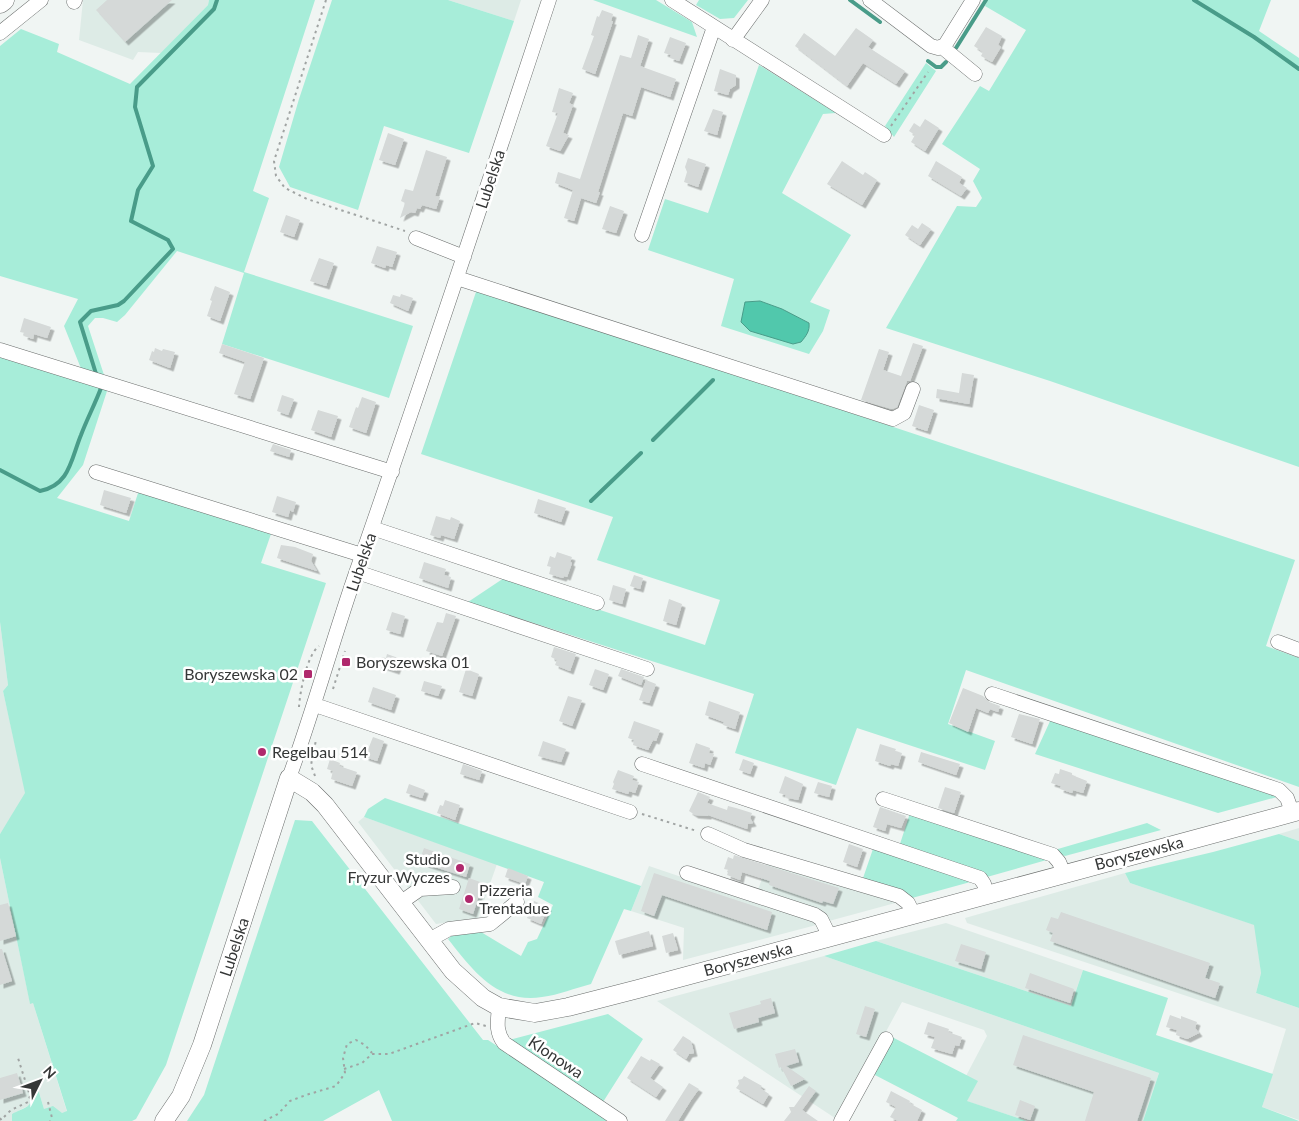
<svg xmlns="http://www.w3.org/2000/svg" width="1299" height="1121" font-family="Lato,sans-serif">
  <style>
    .built { fill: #ddebe6 }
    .green { fill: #a7edd9; fill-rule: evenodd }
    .water { fill: #51c8ac; stroke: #499c89 }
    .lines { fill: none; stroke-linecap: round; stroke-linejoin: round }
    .stream { stroke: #499c89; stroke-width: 4 }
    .building { fill: #d5d9d8; filter: url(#shadow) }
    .minor-casing { stroke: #6a6d6c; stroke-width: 15 }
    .major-casing { stroke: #6a6d6c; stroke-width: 19 }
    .highway-casing { stroke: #6a6d6c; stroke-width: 21 }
    .path { stroke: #a0a4a3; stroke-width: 2; stroke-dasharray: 2.5 4; stroke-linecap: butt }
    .minor { stroke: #fff; stroke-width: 14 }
    .major { stroke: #fff; stroke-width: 18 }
    .highway { stroke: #fff; stroke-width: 20 }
    .poi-dot { fill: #b0296d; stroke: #fff; stroke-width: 2 }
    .labels { text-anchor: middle; stroke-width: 5; stroke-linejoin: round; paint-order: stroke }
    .street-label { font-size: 16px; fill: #353737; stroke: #fff }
    .poi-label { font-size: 16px; fill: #353737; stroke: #fff; text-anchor: start }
  </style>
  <defs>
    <filter id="shadow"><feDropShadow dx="3.5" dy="3.5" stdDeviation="0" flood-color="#0004"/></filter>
  </defs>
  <rect width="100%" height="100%" fill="#f0f5f3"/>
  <!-- built -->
  <path class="built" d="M83,0H209L208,5L161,53L138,52L133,60L79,40Z
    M448,0H521L514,21Z
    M0,622L8,685L3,691L26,794L0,834Z
    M364,817L497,864L478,918L436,924L358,822Z
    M1299,828V841L1279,834Z
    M0,858L30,1003H33L67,1112L62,1113L44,1109L38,1089L30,1105L12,1114V1121H0Z
    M769,858L899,902L829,921L757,893Z
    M649,866L820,924L683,960L684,928L631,911Z
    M1125,873L1130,883L1255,925L1261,973L1256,993L1299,1008V1120L1262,1107L1286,1029L967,923L965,918Z
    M946,923L1083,970L1071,1006L876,941Z
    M824,956L1159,1073L1143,1121H1027L966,1101L977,1082L966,1076L987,1036L984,1030L902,1002L838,1120L657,1001Z"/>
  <!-- green -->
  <path class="green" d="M209,0H315L253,191L269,198L244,272L413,326L389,398L222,344L244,273L177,251L125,315L117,322L103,318H95L88,326L105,378L82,371L64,326L78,299L0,276V46L21,29L59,44L57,52L130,84L208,5Z
    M332,0H448L514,21L469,153L384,126L358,210L290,187L279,167L299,99Z
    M593,0H656L692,22L697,37Z
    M699,0H748L734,18L720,19L696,5Z
    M988,0H1271L1259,31L1299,58V467L1050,381L886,328L957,206L976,207L982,198L973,181L980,169L942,144L980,86L989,91L1026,30L985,6Z
    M926,63L936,71L894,137L885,126Z
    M759,65L836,113L823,114L782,193L851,235L810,302L830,310L823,331L809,354L721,326L734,279L648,250L665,199L708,213ZM760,301L782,309L809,323C811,334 801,338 793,344L768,335L745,302Z
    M477,289L1295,560L1266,646L1299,658V787L966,670L948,724L995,741L985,770L857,728L836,785L735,753L754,694L468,602L504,578L705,645L720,600L597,560L613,517L421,454Z
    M0,353L108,388L83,465L57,498L129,521L139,490L272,531L261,563L326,583L166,1065L136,1119L132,1121H12V1114C25,1107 34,1108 31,1091L38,1089L44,1109L53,1106L62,1113L67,1111L33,1003L30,1004L0,858V834L25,793L3,691L8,685L0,622Z
    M1051,719L1277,797L1218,813L1035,754Z
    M385,798L641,886L631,911L624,909L591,984C575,988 559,995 542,997C498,1004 473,971 448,939L457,931L476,929L521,956L528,942L537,939L553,905L538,897L544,882L364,817L368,809Z
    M910,813L1050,859L987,877L899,847Z
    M295,820L312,821L483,1040H488L610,1121H392L379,1090L323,1121H187L204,1095Z
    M1147,823L1161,830L1065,856L1051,851Z
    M1279,834L1299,841V1008L1256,993L1261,973L1254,925L1130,883L1125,873L1213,852Z
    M874,846L974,881L912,898L862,881Z
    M876,941L1071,1006L1083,970L1168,998L1156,1035L1273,1074L1262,1107L1299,1121H1143L1159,1073L824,956Z
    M608,1014L643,1039L603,1102L509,1040Z
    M892,1037L978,1081L967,1101L1027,1121H956L958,1118L873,1074Z"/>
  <!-- water -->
  <path class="water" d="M760,301L782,309L809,323C810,331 806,336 801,342L793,344L750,331L741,322L745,302Z"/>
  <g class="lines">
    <!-- stream -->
    <path class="stream" d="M850,0L880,22
      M1194,0L1254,37L1299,69
      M956,48L986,0
      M928,61L936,67H941L946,62
      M97,377L80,322L91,311L118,305L124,301L173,249L168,240L131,221L138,190L153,166L135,107L137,87L214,9L217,0
      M653,440L713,380
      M0,470L40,491C70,485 71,459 81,435C87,419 95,404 101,388L100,386
      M591,501L641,453"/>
  </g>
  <!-- building -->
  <path class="building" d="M107,0H172L125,42L96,10Z
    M602,10L613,14L611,21H613L595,74L582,69L594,36L591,35L597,16L599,17Z
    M986,27L1002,36L998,45L1001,47L992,62L981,56L983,52L974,46Z
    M856,28L873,40L868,47L905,71L896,84L863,63L847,86L795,46L804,33L835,56Z
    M638,35L649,39L640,66L676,79L670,97L641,87L632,116L623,113L598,192H600L596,203L581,198L574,221L564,218L573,190L555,183L558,172L580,179L620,55L631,58Z
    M670,37L686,43L679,61L670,58L671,55L664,53Z
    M720,69L736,75V85L730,89L728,95L714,91Z
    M559,88L573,93L569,103L573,105L563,133L569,135L560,151L546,146L558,113L552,112Z
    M713,109L723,112L717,135L704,131Z
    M925,119L939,128L925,151L911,142L915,135L909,131L914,123L920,127Z
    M388,133L404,139L395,165L379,160Z
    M426,150L447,157L435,196L440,197L436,209L422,205L420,209L417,208L415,213L411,212L400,218L405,203L401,201L405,189L413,191Z
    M688,158L706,164L698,187L684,182L687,172L685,167Z
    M842,161L863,175L865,172L877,180L862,205L827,184Z
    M936,161L962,177L959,183L967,188L961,196L928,176Z
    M610,206L624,211L616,233L602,229Z
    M286,215L300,220L294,237L280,232Z
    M922,223L931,229L920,245L905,235L912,225L918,229Z
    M377,246L397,252L392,267L386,265L385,268L371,263Z
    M319,258L334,263L326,286L310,281Z
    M215,286L230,292L220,321L207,316L212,301L210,300Z
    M401,294L413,298L408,311L390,303L393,295L400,297Z
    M24,318L51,327L47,338L34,334L33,339L24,336L25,333L20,332Z
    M913,343L923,346L910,381H907L905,386L897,407L892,409L861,400L879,349L889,352L883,370L901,376Z
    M222,344L264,358L250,399L234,394L245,362L219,353Z
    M155,348L162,351L163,349L175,352L170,368L149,360L152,351L154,352Z
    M962,373L974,375L969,404L936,398L937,389L959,393Z
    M282,395L294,399L288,415L277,411Z
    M362,397L376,402L366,433L349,427L356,407L358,408Z
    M919,405L934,410L927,431L912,426Z
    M318,410L338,416L331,437L311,430Z
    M273,444L291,450L289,457L270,451Z
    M104,490L131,498L126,513L100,505Z
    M277,496L296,502L293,512L290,510L288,517L272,512Z
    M538,499L566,508L561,522L534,513Z
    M436,516L450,520L451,517L460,521L454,539L441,535L440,538L430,535Z
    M281,545L295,547L313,554L311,561L317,571L277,558Z
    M557,552L572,557L570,562L572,563L567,577L564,576L563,578L549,574L551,567L547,566L550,556L555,558Z
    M424,562L446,569L444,575L451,577L448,588L419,578Z
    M634,575L643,578L640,589L630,586Z
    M613,585L626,589L622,604L609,600Z
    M669,599L682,604L676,625L663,621Z
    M392,612L405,616L400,634L386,630Z
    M446,613L456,616L442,656L426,651L437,622L443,623Z
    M554,647L576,654L570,671L555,665L557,660L551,657Z
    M387,654L401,659L396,671L378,665L381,657L386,658Z
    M466,669L479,674L472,696L459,692Z
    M595,669L609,674L603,690L589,685Z
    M621,669L644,677L641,685L618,676Z
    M646,680L656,684L649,703L639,700Z
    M424,681L442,686L438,696L421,691Z
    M373,687L396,695L391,710L368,702Z
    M963,688L983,696L989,702L1000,706L998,712L990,709L988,713L976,708L968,732L949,723Z
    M568,696L582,700L572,726L559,721Z
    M709,701L740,712L735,729L723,725L724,722L705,715Z
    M1019,714L1040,719L1032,744L1011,737Z
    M634,721L660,730L656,741L653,740L648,750L633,745L634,740L628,738Z
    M373,737L384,741L377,761L365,757Z
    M543,741L566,749L561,762L538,756Z
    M696,743L710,748L709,753L714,754L710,765L705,763L704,768L689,763Z
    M880,744L896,749L895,751L902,753L898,766L891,764L890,766L875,761Z
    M921,752L960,764L956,775L918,762Z
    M330,759L340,763L339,766L357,772L352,786L331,779L333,771L327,769Z
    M743,759L754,763L750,774L739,770Z
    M463,764L482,771L479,780L460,774Z
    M1060,769L1072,773V775L1087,781L1083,793L1073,790L1072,793L1060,789L1061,786L1051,783L1055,773L1059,774Z
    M618,770L634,776L632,780L639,782L635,793L629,791L628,794L612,789L614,784L613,782Z
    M785,776L803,784L798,800L785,797L786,795L779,793Z
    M818,782L832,786L829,797L814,793Z
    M409,784L425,790L422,798L406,793Z
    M945,787L961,792L954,813L938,808Z
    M698,792L710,797L707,803L727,810L728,806L736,808L752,813L750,818L753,823L748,824L747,829L708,815V816L695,815L689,811Z
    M445,800L460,805L455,820L437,813L440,805L443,806Z
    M880,807L906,816L901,828L887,824L885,831L873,827Z
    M849,844L863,849L857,867L843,862Z
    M424,848L470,864L466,877L419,862Z
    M734,855L839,888L833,904L823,901L822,903L769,885L770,881L742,872L740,880L727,875L729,870L724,869L728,857L733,859Z
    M508,868L528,876L525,884L505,877Z
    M654,873L772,912L767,930L662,895L654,916L641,911Z
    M469,878L483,883L473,914L459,909Z
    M534,901L548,907L541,924L527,918Z
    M8,903L16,936L0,941V905Z
    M1061,912L1210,963L1205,978L1220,983L1215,998L1050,941L1053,933L1046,930L1051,917L1058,919Z
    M649,931L653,946L619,955L615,941Z
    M673,933L678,950L666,953L662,936Z
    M961,944L986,952L981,969L955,961Z
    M0,949H2L12,981L0,985Z
    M1030,973L1074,989L1070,1003L1025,988Z
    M771,998L775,1013L758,1018L759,1022L734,1029L729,1013L761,1004L760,1001Z
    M865,1006L875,1009L866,1037L856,1034Z
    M1170,1015L1181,1019V1016L1197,1022L1195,1028L1199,1033L1187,1039L1176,1035L1177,1030L1166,1027Z
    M928,1022L949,1029L948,1032L962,1037L959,1046L955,1045L952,1054L931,1048L935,1037L924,1034Z
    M1023,1035L1151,1078L1137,1121H1085L1094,1092L1013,1065Z
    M683,1036L691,1041L694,1053L689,1054L686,1059L673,1050Z
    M795,1049L799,1062L786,1066L805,1079L791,1086L781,1067L779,1068L775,1054Z
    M641,1056L650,1061L651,1059L660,1064L650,1078L663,1087L656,1097L627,1078Z
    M17,1073L23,1093L0,1100V1078Z
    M744,1076L762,1086L760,1088L769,1094L763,1104L736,1088L739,1084L738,1080L742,1079Z
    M689,1083L699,1089L691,1100L678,1121H665Z
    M809,1086L816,1091L802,1110L818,1121H784L791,1112L789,1107H794Z
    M891,1091L910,1101L909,1103L922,1110L917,1121H898L890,1117L896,1107L886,1102Z
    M1020,1100L1035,1106L1030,1120L1015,1115Z"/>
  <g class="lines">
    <!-- minor casing -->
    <g class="minor-casing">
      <path id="minor" d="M672,0L884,135
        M870,0L931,46L938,48L945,45L973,0
        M74,2L75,0
        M0,33L41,0
        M733,40L762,0
        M942,47L975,74
        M642,235L714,27
        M416,238L464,257
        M457,278L893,419L904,413L913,389
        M0,350L392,472
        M96,472L362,555
        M372,528L597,603
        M357,572L647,669
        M1278,642L1299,650
        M992,694L1279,790L1287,798L1292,812
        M315,705L630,812
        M642,764L980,878L984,884L987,894
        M289,778C314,709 333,639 357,570C423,381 486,191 549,0
        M883,799L1053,855L1059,862L1064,874
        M708,834L744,850L899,896L908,903L914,915
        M687,873L815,915L821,919L830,937
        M400,903L420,889L453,887
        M429,940L449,929L490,924L517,902
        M499,1007C498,1020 495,1031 504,1043L620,1121
        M841,1121L886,1039"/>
    </g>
    <!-- major casing -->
    <g class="major-casing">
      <path id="major" d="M164,1121L181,1096L202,1045L289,778L312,792L325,805L453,971L483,998L499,1007L535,1013L568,1007L638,989L1299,811"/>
    </g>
    <!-- highway casing -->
    <g class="highway-casing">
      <path id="highway" d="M0,3L4,0"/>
    </g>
    <!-- path -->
    <path class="path" d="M326,0L274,161L276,176L285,188L307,199L405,231
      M891,126L928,72
      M333,689L345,651
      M299,707C300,691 307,655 319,646
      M315,776L311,765L316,740
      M642,814L697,831
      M344,1069L362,1063L372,1054H389L475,1023L486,1026
      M48,1102L52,1118L50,1121
      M4,1117L11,1110L28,1102L30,1096L18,1058
      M0,1118L2,1121
      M264,1121L278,1114L290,1101L306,1095L336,1086L345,1073L343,1058L347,1044L356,1040L365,1045L372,1053"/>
    <!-- minor -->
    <use href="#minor" class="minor"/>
    <!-- major -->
    <use href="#major" class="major"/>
    <!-- highway -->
    <use href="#highway" class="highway"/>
  </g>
  <!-- markers -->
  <g class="poi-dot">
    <rect x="341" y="657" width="10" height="10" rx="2.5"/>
    <rect x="303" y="669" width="10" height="10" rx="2.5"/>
    <circle cx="262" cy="752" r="5"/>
    <circle cx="460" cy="868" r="5"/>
    <circle cx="469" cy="899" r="5"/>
  </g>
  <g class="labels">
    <!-- street labels -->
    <g class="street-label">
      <text transform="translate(490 179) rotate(-72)" y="6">Lubelska</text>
      <text transform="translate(361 562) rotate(-71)" y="6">Lubelska</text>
      <text transform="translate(1139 853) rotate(-15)" y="6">Boryszewska</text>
      <text transform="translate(234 947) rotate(-72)" y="6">Lubelska</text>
      <text transform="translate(748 959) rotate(-15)" y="6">Boryszewska</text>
      <text transform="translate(556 1057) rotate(34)" y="6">Klonowa</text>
    </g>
    <!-- poi labels -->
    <g class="poi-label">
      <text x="356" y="668">Boryszewska 01</text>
      <text x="298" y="680" text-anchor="end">Boryszewska 02</text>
      <text x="272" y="758">Regelbau 514</text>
      <text x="450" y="865" text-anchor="end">Studio<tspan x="450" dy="18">Fryzur Wyczes</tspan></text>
      <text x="479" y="896">Pizzeria<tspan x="479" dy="18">Trentadue</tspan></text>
    </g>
  </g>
  <!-- north arrow -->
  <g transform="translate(40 1081) rotate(48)" stroke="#ffffff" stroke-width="4" paint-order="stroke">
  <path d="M0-4L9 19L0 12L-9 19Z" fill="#353737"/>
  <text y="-8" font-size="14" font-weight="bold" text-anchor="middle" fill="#353737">N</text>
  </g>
</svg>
